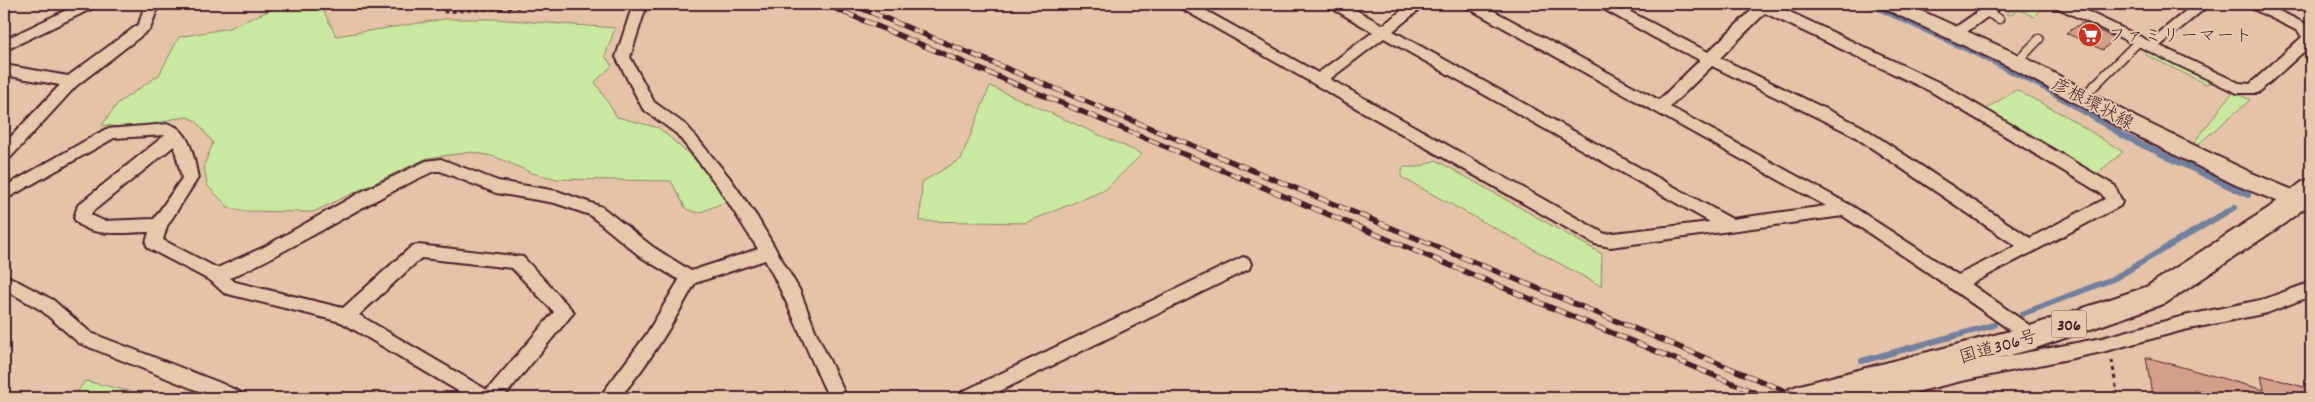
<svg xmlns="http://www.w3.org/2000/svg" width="2315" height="402" font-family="Dekko,'Klee One',sans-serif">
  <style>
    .green { fill: #cae9a0; stroke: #8a8466 }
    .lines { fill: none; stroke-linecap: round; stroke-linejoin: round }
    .stream { stroke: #72809e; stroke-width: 6 }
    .building { fill: #d39f8b; stroke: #4a1f2b }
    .service-casing { stroke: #4a1f2b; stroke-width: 11 }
    .minor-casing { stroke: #4a1f2b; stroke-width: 4 }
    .secondary-casing { stroke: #4a1f2b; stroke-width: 4 }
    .trunk-casing { stroke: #4a1f2b; stroke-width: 4 }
    .path { stroke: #4a1f2b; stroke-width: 3; stroke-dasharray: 4 4; stroke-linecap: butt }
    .service { stroke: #e6c9ad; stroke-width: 8 }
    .minor { fill: #e6c9ad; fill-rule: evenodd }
    .secondary { fill: #e6c9ad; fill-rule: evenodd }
    .trunk { fill: #e6c9ad; fill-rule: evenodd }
    .rail-casing { stroke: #4a1f2b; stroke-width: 5.5 }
    .rail { stroke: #e6c9ad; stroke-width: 4; stroke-dasharray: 11; stroke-linecap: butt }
    .labels { text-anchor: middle; stroke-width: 4; stroke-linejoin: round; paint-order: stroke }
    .shield { fill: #e6c9ad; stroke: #795252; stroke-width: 1 }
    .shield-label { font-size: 16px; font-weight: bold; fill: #4a1f2b }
    .poi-label { font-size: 18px; fill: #4a1f2b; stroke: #e6c9ad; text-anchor: start }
    .street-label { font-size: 18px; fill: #4a1f2b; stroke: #e6c9ad }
  </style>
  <rect width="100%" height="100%" fill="#e5c3a8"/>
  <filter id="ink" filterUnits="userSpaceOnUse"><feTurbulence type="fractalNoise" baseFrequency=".02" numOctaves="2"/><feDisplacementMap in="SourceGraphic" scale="10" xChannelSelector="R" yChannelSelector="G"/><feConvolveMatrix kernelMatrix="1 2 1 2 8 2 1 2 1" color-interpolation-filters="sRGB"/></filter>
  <g filter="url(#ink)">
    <!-- green -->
    <path class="green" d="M285,4H320L336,36L445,19H494L615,28L605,56L612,66L595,82L617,117L659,128L700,164L728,201L698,213L686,209L671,181L557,179L532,173L496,157L472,152L427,158L313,212L240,211L228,207L207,185L204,165L213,143L197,122L188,117L172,119L140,129L102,125L118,103L159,75L179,37L229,28Z
      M2021,4H2047L2034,17L2019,9L2010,15L2006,14Z
      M2147,51L2212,82L2206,84L2146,55Z
      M990,86L1142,154L1105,190L1025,223L920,221L922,182L961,159Z
      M2016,90L2064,115L2123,152L2095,175L1984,110Z
      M2233,92L2250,100L2196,146L2193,144Z
      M1436,160L1602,254L1601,286L1401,177L1403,167H1419Z
      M85,381L160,398H73Z"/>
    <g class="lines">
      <!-- stream -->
      <path class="stream" d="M1870,4L1984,57L2047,89L2124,136L2248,195
        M2022,314L2115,278L2235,207
        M1862,361L1994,325"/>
    </g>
    <!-- building -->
    <path class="building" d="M2082,23L2115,38L2103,50L2066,33Z
      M2146,357L2264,390L2261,375L2311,389V398H2229L2195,389L2196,398H2162L2152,395Z"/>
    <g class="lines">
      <!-- service casing -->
      <g class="service-casing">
        <path id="service" d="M1986,12L1999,19
          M2017,62L2039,39
          M2083,97L2139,41"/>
      </g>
      <!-- minor casing -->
      <g class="minor-casing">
        <path id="minor" d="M79,4H97L95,7L4,51V40Z
          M145,4H159L150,29L76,86L10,158L4,160V144L60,85L4,75V65L68,76L139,24Z
          M633,4H647L630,57L654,102L687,126L729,177L757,217L800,291L815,330L847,398H829C807,352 790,304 765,260L695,283C673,323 650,363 619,398H599L646,335L679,280L641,257L590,215L555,203L496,193L440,171H434C364,203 300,246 230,278L235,282L343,308L412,246L418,245L523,257L574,312L503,398H470L341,322L224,293L211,281L148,248L146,243L149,232C129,232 85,239 74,218L78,205L165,135L114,138L4,200V187L106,129L169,124C191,130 194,159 198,178L167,226L163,240L217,268L264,247L361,192L426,161L441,159L498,181L557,191L602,207L653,247L691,271L758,249L717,185L677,134L643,109L616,57ZM174,146L182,178L154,219L104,221L91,215L92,212ZM421,258L512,268L554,312L487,390L359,315Z
          M1177,4H1194L1318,73L1373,32L1330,7L1328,4H1345L1383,25L1410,4H1426L1393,31L1732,219L1826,206L1466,7L1464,4H1481L1659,100L1700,60L1655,38L1600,7L1598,4H1615L1708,52L1754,8L1751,4H1773L1940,83L2115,186L2122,202L2120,206L1971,284L2039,332L2042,337L2039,342L2033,344L2027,342L1926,271L1843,216L1610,247L1595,244L1179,7ZM1765,13L1930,91L2102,194L2105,199L2030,238L1861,126L1720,58ZM1384,38L1710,222L1605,234L1330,79ZM1712,66L1851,134L2016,246L1958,275L1852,206L1670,107Z
          M1989,4H2005L1960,37H1950L1948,34L1950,31Z
          M2054,4H2072L2149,41L2194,4H2210L2160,46L2239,83L2250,84L2302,37L2298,31L2249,7L2247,4H2265L2308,25L2311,29V45L2258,93H2237L2056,7Z
          M1243,257L1249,259L1251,264L1249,269L986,398H960L962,392Z
          M4,274L53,300L91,333L218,382L240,392L242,398H216L79,343L41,310L4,289Z
          M2311,282V296L2267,313L2184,330L2102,352L1957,382L1892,398H1853L1855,392L1862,390L1957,366L2102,338L2184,316L2265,299Z"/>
      </g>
      <!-- secondary casing -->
      <g class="secondary-casing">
        <path id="secondary" d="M1880,4H1906L2024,57L2137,118L2252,173L2305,195L2308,201L2305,207L2297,209L2236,185L2121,128L2010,67L1883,8Z"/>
      </g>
      <!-- trunk casing -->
      <g class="trunk-casing">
        <path id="trunk" d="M2311,179V203L2285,223L2166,303L2033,349L1847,398H1785L1789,389L1800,385L2033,325L2146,287L2267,209L2302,182Z"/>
      </g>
      <!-- path -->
      <path class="path" d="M440,4L445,12L571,4
        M2112,360L2116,387L2112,398"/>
      <!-- service -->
      <use href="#service" class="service"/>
      <!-- minor -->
      <use href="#minor" class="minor"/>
      <!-- secondary -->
      <use href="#secondary" class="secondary"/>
      <!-- trunk -->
      <use href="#trunk" class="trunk"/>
      <!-- rail casing -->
      <g class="rail-casing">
        <path id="rail" d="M824,4L1768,398
          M851,4L1802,398"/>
      </g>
      <!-- rail -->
      <use href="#rail" class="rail"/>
    </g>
  </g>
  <!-- icons -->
  <defs>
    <g id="supermarket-disc" transform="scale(1.25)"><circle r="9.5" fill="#c8321e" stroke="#e6c9ad"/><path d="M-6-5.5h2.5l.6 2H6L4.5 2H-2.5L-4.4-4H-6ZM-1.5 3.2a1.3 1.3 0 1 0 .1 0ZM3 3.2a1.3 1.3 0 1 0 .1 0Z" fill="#fff"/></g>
  </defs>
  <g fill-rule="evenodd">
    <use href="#supermarket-disc" x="2090" y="35"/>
  </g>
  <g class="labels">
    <!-- shield labels -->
    <rect class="shield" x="2051.5" y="310.5" width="35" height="27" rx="4"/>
    <g class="shield-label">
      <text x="2069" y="330">306</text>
    </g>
    <!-- poi labels -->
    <g class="poi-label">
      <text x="2108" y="41">ファミリーマート</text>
    </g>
    <!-- street labels -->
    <g class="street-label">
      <text transform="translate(2093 103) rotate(28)" y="6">彦根環状線</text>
      <text transform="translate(1998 346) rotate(-16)" y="6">国道306号</text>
    </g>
  </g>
  <!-- margin -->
  <rect width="2315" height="402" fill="none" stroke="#e6c9ad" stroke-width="20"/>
  <rect x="10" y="10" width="2295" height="382" fill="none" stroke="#4a1f2b" stroke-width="2" filter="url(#ink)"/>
</svg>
